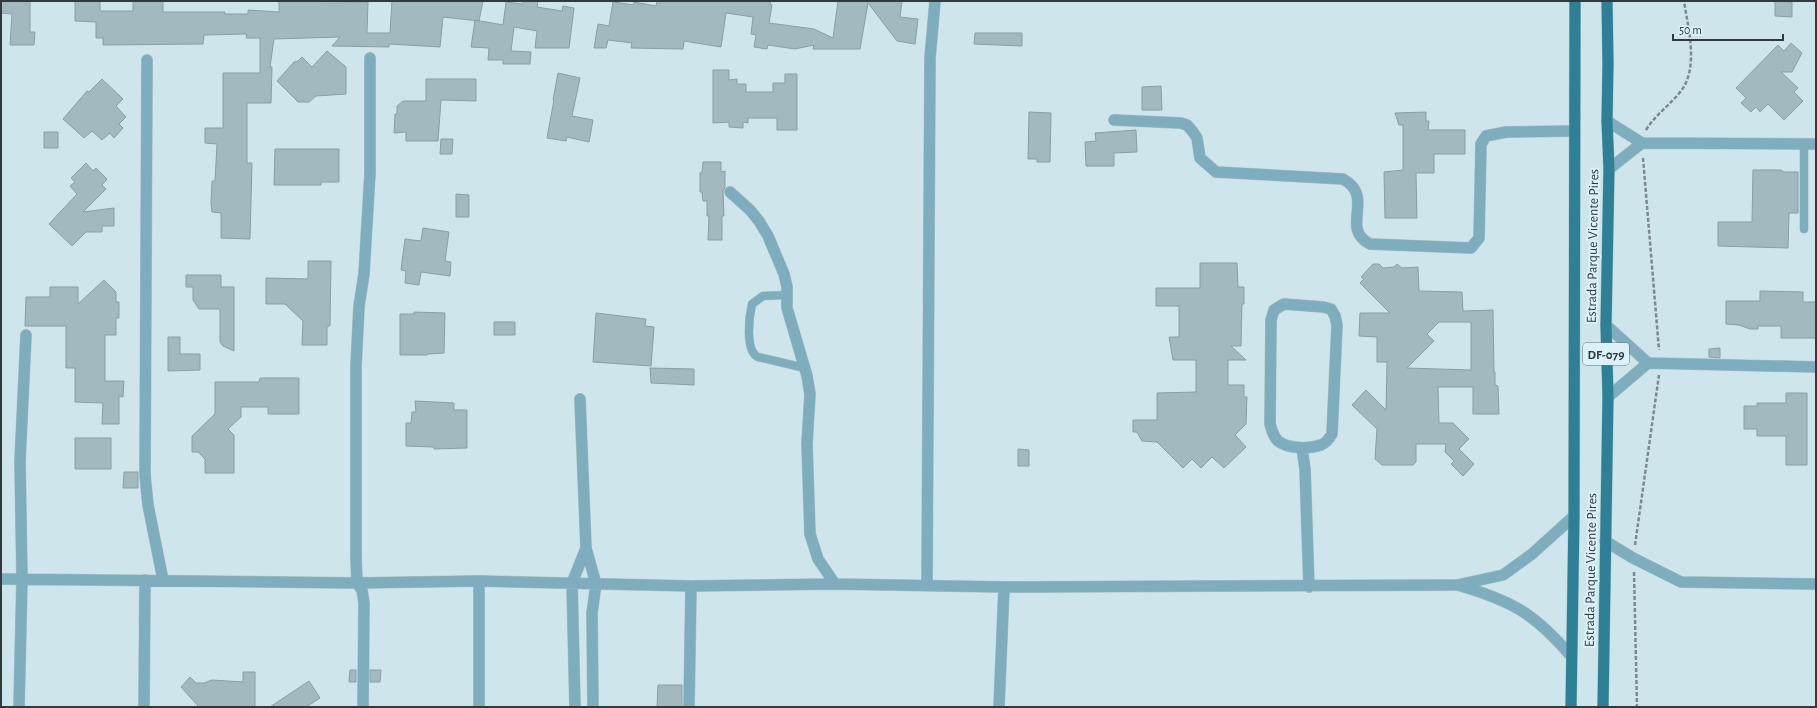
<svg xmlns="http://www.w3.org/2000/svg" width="1817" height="708" font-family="'Alegreya Sans',sans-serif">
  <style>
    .building { fill: #a3b9c0; stroke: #899fa6; fill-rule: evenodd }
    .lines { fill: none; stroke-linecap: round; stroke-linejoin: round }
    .service-casing { stroke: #afc3c9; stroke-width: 9 }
    .minor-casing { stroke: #afc3c9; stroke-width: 12 }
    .primary-casing { stroke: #afc3c9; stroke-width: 12 }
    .path { stroke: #7a8a8f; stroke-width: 2.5; stroke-dasharray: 4 2; stroke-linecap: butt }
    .service { stroke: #7eaebd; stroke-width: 8 }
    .minor { stroke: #7eaebd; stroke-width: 11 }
    .primary { stroke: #2e8096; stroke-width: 11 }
    .labels { text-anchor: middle; stroke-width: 4; stroke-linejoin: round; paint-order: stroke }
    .shield { fill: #dbf2fa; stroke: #647276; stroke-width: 1 }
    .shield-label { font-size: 13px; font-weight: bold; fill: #313b3e }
    .street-label { font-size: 14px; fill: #313b3e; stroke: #dbf2fa }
  </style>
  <rect width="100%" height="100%" fill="#cee5ec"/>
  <!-- building -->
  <path class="building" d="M1,1H30V32H35L34,45H10L12,14L1,13Z
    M75,1H100V11H133V1H163V12H225V14H248V10L279,12V1L368,2L367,33H390L392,1H483L479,21L443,17L440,47L389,44V47L332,46L340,37L274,39L270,67H272L271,103H247V163H252L250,239L221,238V213L212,212L211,203L212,181H215L217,144L205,143V128H223V73H260V38H246L247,34L204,35L203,44L103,45V38H96V22L75,21Z
    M523,1H538L537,7L562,11L563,6L574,8L569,48H535L537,31L514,27L511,51L531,52L530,64H503V60H488L489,48L471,47L475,20L503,25L506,2L523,4Z
    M657,1H771L770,4L772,5L769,23L814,29L833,38L838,1H902L900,17L918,19L915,44L897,41L868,3L860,49H813L814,45L795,49L768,45L767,49L754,47L756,35L751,34L753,17L726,13L721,47L684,41L683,49L631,48L632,43L608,40L606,48H594L598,24L609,26L613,2L634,5V2L656,6Z
    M1775,1L1792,2V17L1775,16Z
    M975,33H1022V46L974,44Z
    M1791,43L1802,53L1792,72H1781L1798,88L1794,92L1803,101L1784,120L1768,104L1760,112L1756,107L1751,112L1741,103L1746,98L1736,88L1778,45L1784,51Z
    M327,51L346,67V94L316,96L309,102H298L277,81L294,62L298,61L302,57L312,67Z
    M713,70H729V80L737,79V84H746V92H773V83H785V74H797V130H777V118H748V123L743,122V128L729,127V122L713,123Z
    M558,73L580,78L572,116L593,120L589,142L567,137L566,141L547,138L554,100H553Z
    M102,79L123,99L116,106L126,117L119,124L123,128L114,138L110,133L102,140L92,131L84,138L63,119L87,91L89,92Z
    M426,79H476V101L441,100L438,141H406V132L394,133L395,114H397V106L403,101H426Z
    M1161,86L1162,110H1142V87Z
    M1029,112L1051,113L1050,162H1037V159H1028Z
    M1426,112V121H1429L1428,130H1465V154H1434V173H1416L1417,218H1385L1384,172L1403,170V125H1399L1395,113Z
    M1136,130L1137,152L1114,153V166H1086L1085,142L1096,141L1095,133Z
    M44,132H58V148H44Z
    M441,139H453L452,154H440Z
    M275,149H339V182H321V185H274Z
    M703,162H721V172L725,171V187L723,191L724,216H722V240H708L709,216H707V201H703L702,192H700V173L702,172Z
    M86,163L93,171L96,168L107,179L102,185L106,189L83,212L114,208V226H102V232H86L72,246L49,224L77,194L70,186L75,182L71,178Z
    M1753,170H1781L1784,172H1798V213H1789L1788,248L1718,246V222H1752Z
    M456,194L469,195V217H456Z
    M423,228L449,232L445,261L451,262L450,276L421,272L419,285L405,283L406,271L401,270L405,239L421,241Z
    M308,261H331L330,326H327V345H302L303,321L285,304H266V278L308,279Z
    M1200,263H1237L1238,287H1244V304H1242L1241,346H1231L1246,360H1228V385H1244V397H1247L1246,424L1235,435L1246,447L1224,468L1212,457L1201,468L1192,459L1183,468L1157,442L1142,441L1137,432H1133V420H1157V393L1196,392V360H1173L1169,337H1179V306H1156V288H1200Z
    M1373,264H1379L1383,268L1394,267L1397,264L1402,268L1418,267L1419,291L1462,292L1463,311L1493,310L1494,372H1495V385L1498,386L1499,414H1473V387H1438L1439,423H1453L1469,439L1459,449L1474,464L1463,476L1451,464L1454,461L1445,452L1446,444H1416V462L1413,465H1382L1375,459L1377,429L1352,405L1366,390L1386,410L1387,362H1377V337L1359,336L1360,313H1390L1360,283L1364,279L1361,277ZM1439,322H1471V370L1407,368L1434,341L1427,334Z
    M186,275H221V287H234V351L223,346L220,342V309H199L193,300V287H186Z
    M104,280L116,292V302H119V318H116V335H105V381H124L123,397L119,396V424H102L103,403L75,402V368H66V326H25L26,297H50V287H78V304Z
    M1760,291L1803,292V302H1816V338H1781V326H1758V329H1750L1739,325L1726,324V301H1760Z
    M414,312L445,313L444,353L428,354L427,355H400V314H414Z
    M596,313L646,319L645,326L654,327L651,366L593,362Z
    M494,322H515V335H494Z
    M168,337H180V354H200V370L168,371Z
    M1720,348V358L1709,357V349Z
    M650,368L694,369V385L651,383Z
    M260,378H299V414H268V407H241V417L228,429L234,435V473H205V459L198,452H192V436L215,414V382H259Z
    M1786,393H1807V465H1786V436H1757V429H1744V406H1757V403H1786Z
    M415,401L454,403V410H467V448L434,449V447L406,446V423H411L412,412H416Z
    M75,438H111V469H75Z
    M1018,449L1029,450V466H1018Z
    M124,472H138V488H123Z
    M350,670H356V682H349Z
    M370,670H381L380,682H370Z
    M243,672H255V707H199L181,687L190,677L196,683H204L212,680L243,682Z
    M309,681L320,698L306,707H270Z
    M658,685H682V707H657Z"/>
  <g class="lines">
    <!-- service casing -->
    <g class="service-casing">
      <path id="service" d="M1804,229V144
        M787,295L763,296L752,304C749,317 745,351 758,357L805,368"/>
    </g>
    <!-- minor casing -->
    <g class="minor-casing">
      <path id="minor" d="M147,60L145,475L148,505L163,580
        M1114,120L1181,123L1187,125L1193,132L1197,138L1200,158L1216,172L1343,179C1376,197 1339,228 1370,244L1471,248L1479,238L1481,144L1486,136L1506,132L1574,131
        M1607,121L1642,143L1816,144
        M1609,169L1642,143
        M730,192L750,210L759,221L768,236L784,274L787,287V308L807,376L810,394L807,444L810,534L818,559L835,584
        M1284,304L1323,307L1331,309L1335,316L1337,325L1332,434C1329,439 1326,443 1321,445C1309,449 1288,449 1278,441C1273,436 1272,431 1270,424L1271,320L1274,310Z
        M1606,325L1648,363
        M1608,397L1648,363L1816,367
        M580,399L586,548L596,584L592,613L593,707
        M1302,448L1305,469L1309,587
        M1605,541L1633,558L1681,582L1816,584
        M1,579L357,583L479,581L691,586L835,584L1004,587L1457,585L1503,575L1532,554L1574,516
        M927,585L930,58L935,1
        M1458,585C1512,601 1534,613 1571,656
        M19,707L22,579L20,461L26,335
        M144,707L145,580
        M363,707L364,603L362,590L357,583L356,558V366L359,306L364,274L370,173V58
        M479,707V581
        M575,707L572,583L586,548
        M689,707L691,586
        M999,707L1004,587"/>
    </g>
    <!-- primary casing -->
    <g class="primary-casing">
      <path id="primary" d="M1571,707L1574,516L1575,1
        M1603,707L1608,397L1606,325L1609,169L1607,121L1608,63L1607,1"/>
    </g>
    <!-- path -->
    <path class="path" d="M1646,130C1656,114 1670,105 1681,91C1699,67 1688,28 1684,1
      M1643,158L1659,350
      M1635,545L1659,375
      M1634,572L1637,707"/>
    <!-- service -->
    <use href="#service" class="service"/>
    <!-- minor -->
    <use href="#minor" class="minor"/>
    <!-- primary -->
    <use href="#primary" class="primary"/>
  </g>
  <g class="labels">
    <!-- shield labels -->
    <rect class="shield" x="1583" y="343" width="46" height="22" rx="3"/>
    <g class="shield-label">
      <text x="1606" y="359">DF-079</text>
    </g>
    <!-- street labels -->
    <g class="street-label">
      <text transform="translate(1592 246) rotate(-89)" y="5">Estrada Parque Vicente Pires</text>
      <text transform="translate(1590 570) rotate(-89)" y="5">Estrada Parque Vicente Pires</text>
    </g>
  </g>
  <!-- border -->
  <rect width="1817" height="708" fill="none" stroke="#313b3e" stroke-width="4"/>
  <!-- scale -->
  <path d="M1673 34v6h110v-6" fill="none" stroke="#313b3e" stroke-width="2"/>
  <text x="1679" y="34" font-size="12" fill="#313b3e" stroke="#dbf2fa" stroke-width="3" paint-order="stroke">50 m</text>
</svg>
